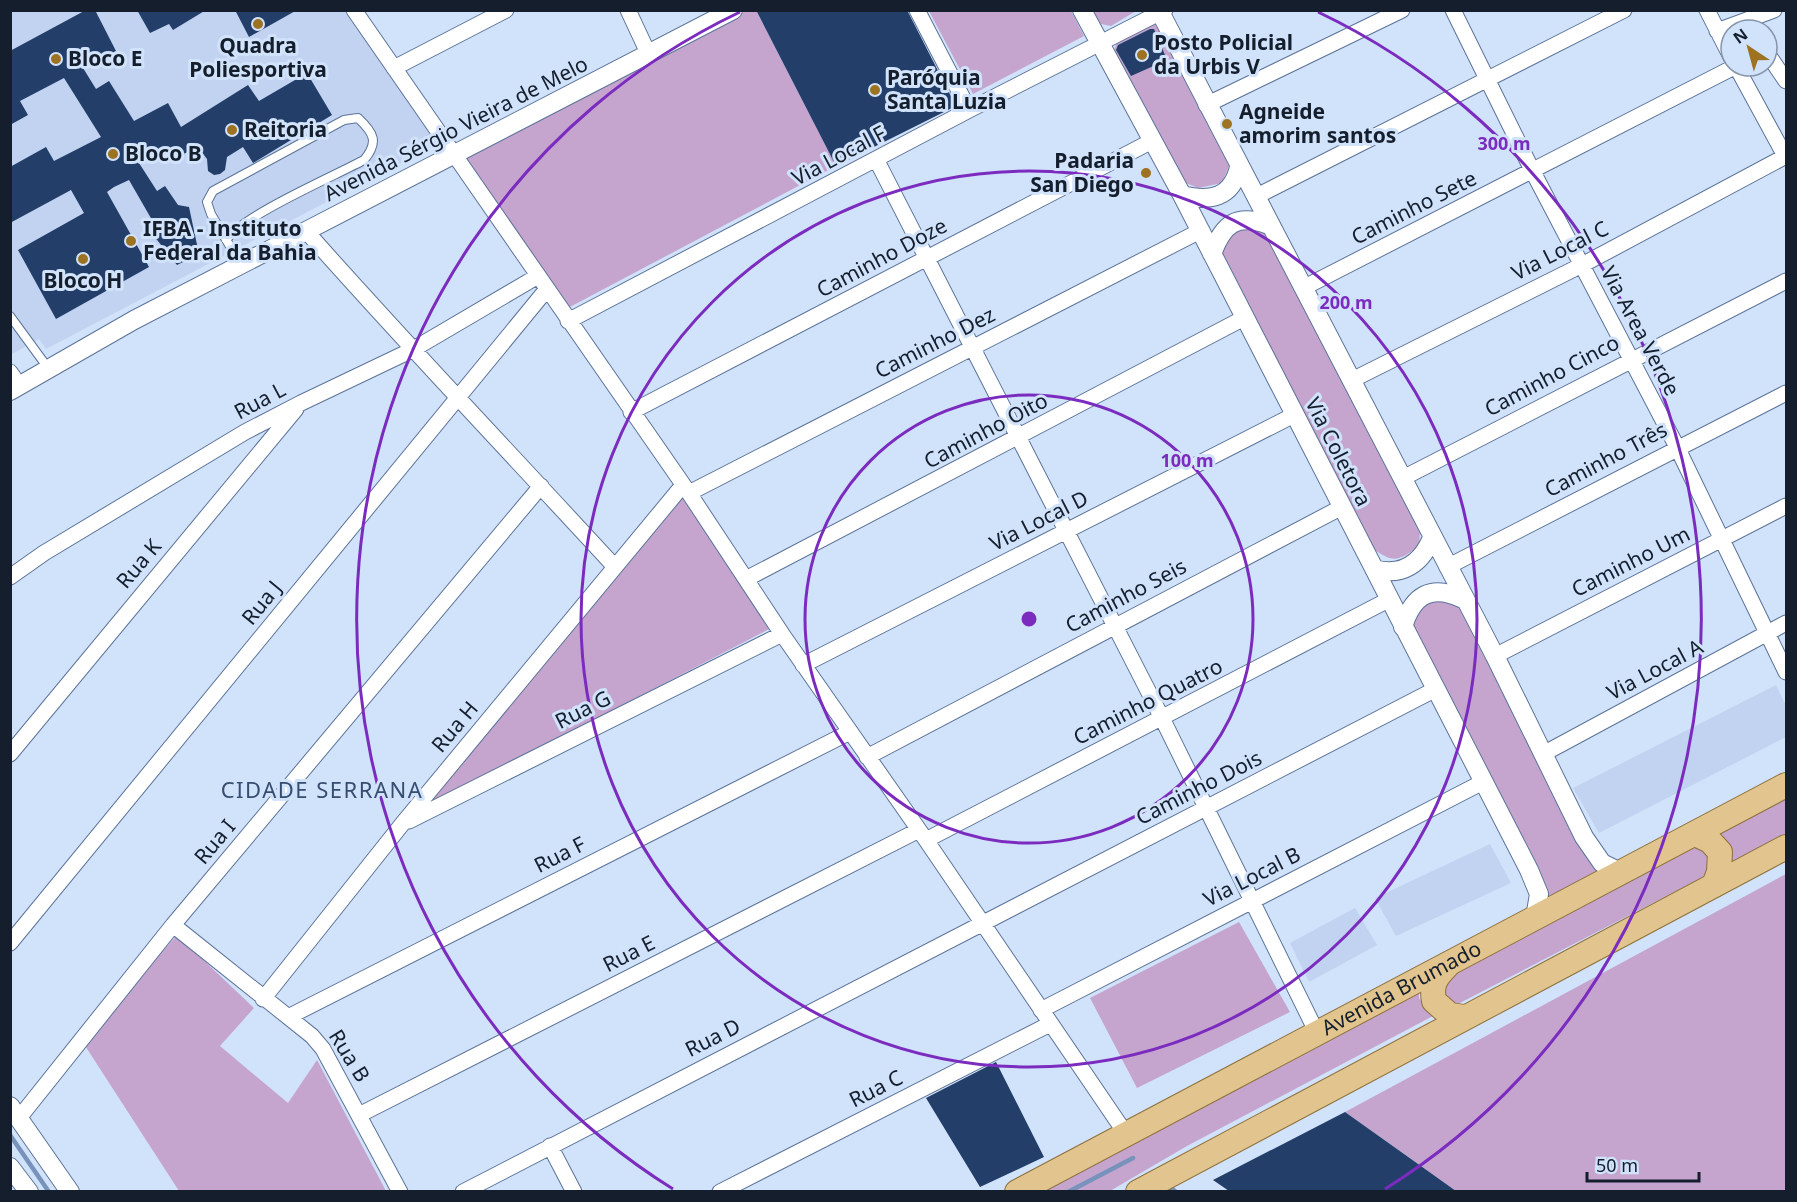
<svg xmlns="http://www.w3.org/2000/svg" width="1797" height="1202" font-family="'Noto Sans',sans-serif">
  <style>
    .built { fill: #c1d3f0 }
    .green { fill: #c5a5ce }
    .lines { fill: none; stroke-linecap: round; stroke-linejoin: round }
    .stream { stroke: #7792bb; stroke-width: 4.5 }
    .building { fill: #223e69 }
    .service-casing { stroke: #5c7499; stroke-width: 10 }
    .minor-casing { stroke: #5c7499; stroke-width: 17 }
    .tertiary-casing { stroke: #5c7499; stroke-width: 20 }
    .primary-casing { stroke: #8d703b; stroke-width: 26 }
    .service { stroke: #fff; stroke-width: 8 }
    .minor { stroke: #fff; stroke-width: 15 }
    .tertiary { stroke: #fff; stroke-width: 18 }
    .primary { stroke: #e2c48e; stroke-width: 24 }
    .ring { fill: none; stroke: #7b2cbf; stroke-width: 3 }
    .poi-dot { fill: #9d7221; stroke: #d1e2fb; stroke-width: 2 }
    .labels { text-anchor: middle; stroke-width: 6; stroke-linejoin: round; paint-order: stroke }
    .poi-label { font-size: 21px; font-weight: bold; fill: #141e2d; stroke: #d1e2fb; text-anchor: start }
    .street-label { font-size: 21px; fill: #141e2d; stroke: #d1e2fb }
    .neighbourhood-label { font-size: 22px; letter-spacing: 1.5px; fill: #364d70; stroke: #d1e2fb }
    .centre { fill: #7b2cbf; stroke: #d1e2fb; stroke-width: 3 }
    .ring-label { font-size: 18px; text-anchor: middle; font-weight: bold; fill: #7b2cbf; stroke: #d1e2fb; stroke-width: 6; stroke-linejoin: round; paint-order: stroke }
  </style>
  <rect width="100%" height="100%" fill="#d1e2fb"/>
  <!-- built -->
  <path class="built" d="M10,11H346L439,143L46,349L39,339L12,354Z
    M1776,685L1786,706V737L1599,833L1573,788Z
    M1490,844L1511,883L1396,936L1375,898Z
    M1355,908L1377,945L1309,982L1290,943Z"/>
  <!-- green -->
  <path class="green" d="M756,10L836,166L568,308L462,153L742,11Z
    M929,11H1071L1084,36L973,94Z
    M1090,11H1136L1111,26L1101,24Z
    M1148,22L1157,23L1229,166L1222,183L1198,188L1186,183L1115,58C1111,36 1132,31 1148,22Z
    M1245,224L1268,234L1420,532L1419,546C1398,562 1393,563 1372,548L1220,258L1225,235Z
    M683,491L773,627L422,809Z
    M1433,598L1457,602L1607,868L1541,903L1411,627L1421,606Z
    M1786,791V834L1728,864C1730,851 1729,842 1720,833Z
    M1677,845L1708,848L1710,870L1701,878L1456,1005L1448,1004L1438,983Z
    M1786,874V1191H1456L1345,1112Z
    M1239,922L1290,1012L1137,1088L1090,998Z
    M177,935L254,1008L220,1046L288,1103L317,1060L386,1191H179L82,1041Z
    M1419,983V998L1433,1016L1187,1146L1110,1191L1026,1192Z"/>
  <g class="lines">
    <!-- stream -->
    <path class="stream" d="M10,1135L49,1192
      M1170,1187L1176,1192
      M1068,1192L1133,1158"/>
  </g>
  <!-- building -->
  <path class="building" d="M86,10H95L116,51L83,68L96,89L109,81L134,121L168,103L181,127L248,85L259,101L307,73L332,115L253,163L243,147L227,157L225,170L220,174L214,175L208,171L207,159L198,147L173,159L167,148L139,163L157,191L165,186L178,205L189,207L199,254L177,265L146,226L152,220L129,180L114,187L107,192L149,267L56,319L18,250L84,213L71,190L10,223V167L46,147L54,161L101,137L64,78L20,101L28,115L10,125V51Z
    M137,10H206L173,30L169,24L150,33Z
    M235,10H297L249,37Z
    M756,10H907L956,106L836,166Z
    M1150,29H1154L1167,60L1131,76L1116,50L1118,45Z
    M996,1062L1044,1157L980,1187L926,1098Z
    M1345,1112L1456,1191H1229L1213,1180Z"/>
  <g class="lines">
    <!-- service casing -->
    <g class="service-casing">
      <path id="service" d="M226,240C244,215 332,177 364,160C379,142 374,133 358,118L344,120L213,191L207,202L211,214L241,265
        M10,316L48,368"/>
    </g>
    <!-- minor casing -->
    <g class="minor-casing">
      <path id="minor" d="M354,10L689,493L782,634L926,840L1126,1134
        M628,10L649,55
        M917,10L969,110
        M1453,10L1532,170L1677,447L1786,672
        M1707,10L1731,57
        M1717,31L1774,10
        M1767,53L1786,81
        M1736,66L1785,156
        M394,68L506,10
        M1206,105L1402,10
        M877,161L1162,718L1317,1033
        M1255,197L1624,10
        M306,231C407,345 512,455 615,567
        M1303,288L1736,66
        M568,321L969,110L1165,10
        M10,372L19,385
        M1352,380L1582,265L1786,156
        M631,412L1152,141
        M1403,478L1786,281
        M689,493L1200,231
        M1447,567L1786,393
        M10,577L44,553L245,432L301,403L412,350L538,276
        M746,579L1244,318
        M1495,656L1786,506
        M803,665L1294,415
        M10,754L296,409
        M1543,754L1786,623
        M867,757L1342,507
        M409,821L782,634
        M926,840L1388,600
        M173,925L312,1036L323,1049L400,1192
        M10,943L547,289
        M263,999L403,823L683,485
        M1041,1010L1483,782
        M290,1016L850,732
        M359,1115L919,830
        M19,1118L173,925L541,486
        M550,1146L574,1192
        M463,1192L1434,690
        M720,1192L1050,1024"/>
    </g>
    <!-- tertiary casing -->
    <g class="tertiary-casing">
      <path id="tertiary" d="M1082,10L1182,195L1529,870L1539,894L1535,918
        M1159,10L1495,656L1584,837L1602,863L1618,871
        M1182,195C1210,202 1232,198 1239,167
        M1212,254C1223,224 1236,213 1269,225
        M10,391L134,320L733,10
        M1374,569C1402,577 1421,564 1432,538
        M1403,627C1413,594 1432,584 1463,599
        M10,1106L70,1192
        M10,1167L29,1192"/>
    </g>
    <!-- primary casing -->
    <g class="primary-casing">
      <g id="primary">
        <path d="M1695,834L1710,841L1720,852L1719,872L1714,885"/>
        <path d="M1447,966C1435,978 1431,985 1434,1001L1450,1015L1464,1017"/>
        <path id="s1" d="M1017,1192L1786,785"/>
        <path d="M1138,1192L1786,847"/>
      </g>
    </g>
    <!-- service -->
    <use href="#service" class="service"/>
    <!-- minor -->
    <use href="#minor" class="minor"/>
    <!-- tertiary -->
    <use href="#tertiary" class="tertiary"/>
    <!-- primary -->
    <use href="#primary" class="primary"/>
  </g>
  <!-- distance rings -->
  <g class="ring">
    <circle cx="1029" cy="619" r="224"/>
    <circle cx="1029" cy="619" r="448"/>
    <path d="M673 1189A672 672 0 0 1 740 12M1318 12A672 672 0 0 1 1385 1189"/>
  </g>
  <!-- markers -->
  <g class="poi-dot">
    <circle cx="258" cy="24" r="6"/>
    <circle cx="1142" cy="55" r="6"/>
    <circle cx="56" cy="59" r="6"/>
    <circle cx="875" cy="90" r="6"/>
    <circle cx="1227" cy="124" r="6"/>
    <circle cx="232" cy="130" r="6"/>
    <circle cx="113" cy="154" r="6"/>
    <circle cx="1146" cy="173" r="6"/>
    <circle cx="131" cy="241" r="6"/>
    <circle cx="83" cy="259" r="6"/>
  </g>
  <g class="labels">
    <!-- poi labels -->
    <g class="poi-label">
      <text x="1154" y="50">Posto Policial<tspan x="1154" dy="24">da Urbis V</tspan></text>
      <text x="258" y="53" text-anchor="middle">Quadra<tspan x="258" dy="24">Poliesportiva</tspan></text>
      <text x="68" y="66">Bloco E</text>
      <text x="887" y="85">Paróquia<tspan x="887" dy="24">Santa Luzia</tspan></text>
      <text x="1239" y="119">Agneide<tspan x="1239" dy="24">amorim santos</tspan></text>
      <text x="244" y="137">Reitoria</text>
      <text x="125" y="161">Bloco B</text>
      <text x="1134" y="168" text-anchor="end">Padaria<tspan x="1134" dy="24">San Diego</tspan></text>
      <text x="143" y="236">IFBA - Instituto<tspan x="143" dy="24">Federal da Bahia</tspan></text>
      <text x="83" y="288" text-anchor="middle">Bloco H</text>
    </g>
    <!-- street labels -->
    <g class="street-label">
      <text transform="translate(456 129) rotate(-27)" y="7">Avenida Sérgio Vieira de Melo</text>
      <text transform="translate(839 156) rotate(-28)" y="7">Via Local F</text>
      <text transform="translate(1414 208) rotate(-27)" y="7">Caminho Sete</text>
      <text transform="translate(1560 251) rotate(-27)" y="7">Via Local C</text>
      <text transform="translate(882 258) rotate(-28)" y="7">Caminho Doze</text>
      <text transform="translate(1640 331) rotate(62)" y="7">Via Area Verde</text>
      <text transform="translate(935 343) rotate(-27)" y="7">Caminho Dez</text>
      <text transform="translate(1552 376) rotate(-28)" y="7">Caminho Cinco</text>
      <text transform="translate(260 401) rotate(-28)" y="7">Rua L</text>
      <text transform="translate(986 431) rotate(-28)" y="7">Caminho Oito</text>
      <text transform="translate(1338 452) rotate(63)" y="7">Via Coletora</text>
      <text transform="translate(1606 460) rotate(-28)" y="7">Caminho Três</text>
      <text transform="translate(1039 521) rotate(-27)" y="7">Via Local D</text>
      <text transform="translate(1631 562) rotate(-27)" y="7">Caminho Um</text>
      <text transform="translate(139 564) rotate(-50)" y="7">Rua K</text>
      <text transform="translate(1126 596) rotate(-28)" y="7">Caminho Seis</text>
      <text transform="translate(262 603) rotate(-51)" y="7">Rua J</text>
      <text transform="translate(1655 670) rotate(-28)" y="7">Via Local A</text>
      <text transform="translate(1148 702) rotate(-27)" y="7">Caminho Quatro</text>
      <text transform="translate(583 710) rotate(-27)" y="7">Rua G</text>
      <text transform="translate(455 727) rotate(-50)" y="7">Rua H</text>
      <text transform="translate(1199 788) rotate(-27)" y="7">Caminho Dois</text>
      <text transform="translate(215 842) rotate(-50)" y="7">Rua I</text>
      <text transform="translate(560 855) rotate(-27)" y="7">Rua F</text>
      <text transform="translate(1252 877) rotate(-27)" y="7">Via Local B</text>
      <text transform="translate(629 954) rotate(-27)" y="7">Rua E</text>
      <text dy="7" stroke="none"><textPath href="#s1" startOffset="435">Avenida Brumado</textPath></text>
      <text transform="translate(713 1038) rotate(-27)" y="7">Rua D</text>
      <text transform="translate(349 1056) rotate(58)" y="7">Rua B</text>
      <text transform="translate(876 1089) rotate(-27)" y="7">Rua C</text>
    </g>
    <!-- neighbourhood labels -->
    <g class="neighbourhood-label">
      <text x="322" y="798">CIDADE SERRANA</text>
    </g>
  </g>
  <circle cx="1029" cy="619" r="9" class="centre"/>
  <g class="ring-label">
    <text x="1504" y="150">300 m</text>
    <text x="1346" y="309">200 m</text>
    <text x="1187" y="467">100 m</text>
  </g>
  <!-- border -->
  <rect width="1797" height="1202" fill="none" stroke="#141e2d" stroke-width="24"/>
  <!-- north arrow -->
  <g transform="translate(1749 48) rotate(324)"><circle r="28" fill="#d1e2fb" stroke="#8594a9" stroke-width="1.5"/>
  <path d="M0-4.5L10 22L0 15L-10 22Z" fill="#9d7221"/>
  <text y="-9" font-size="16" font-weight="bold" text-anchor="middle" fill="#141e2d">N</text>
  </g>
  <!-- scale -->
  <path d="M1587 1172v9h112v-9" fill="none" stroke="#141e2d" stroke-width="3"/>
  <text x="1596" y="1172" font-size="18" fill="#141e2d" stroke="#d1e2fb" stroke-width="4.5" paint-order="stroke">50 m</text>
</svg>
